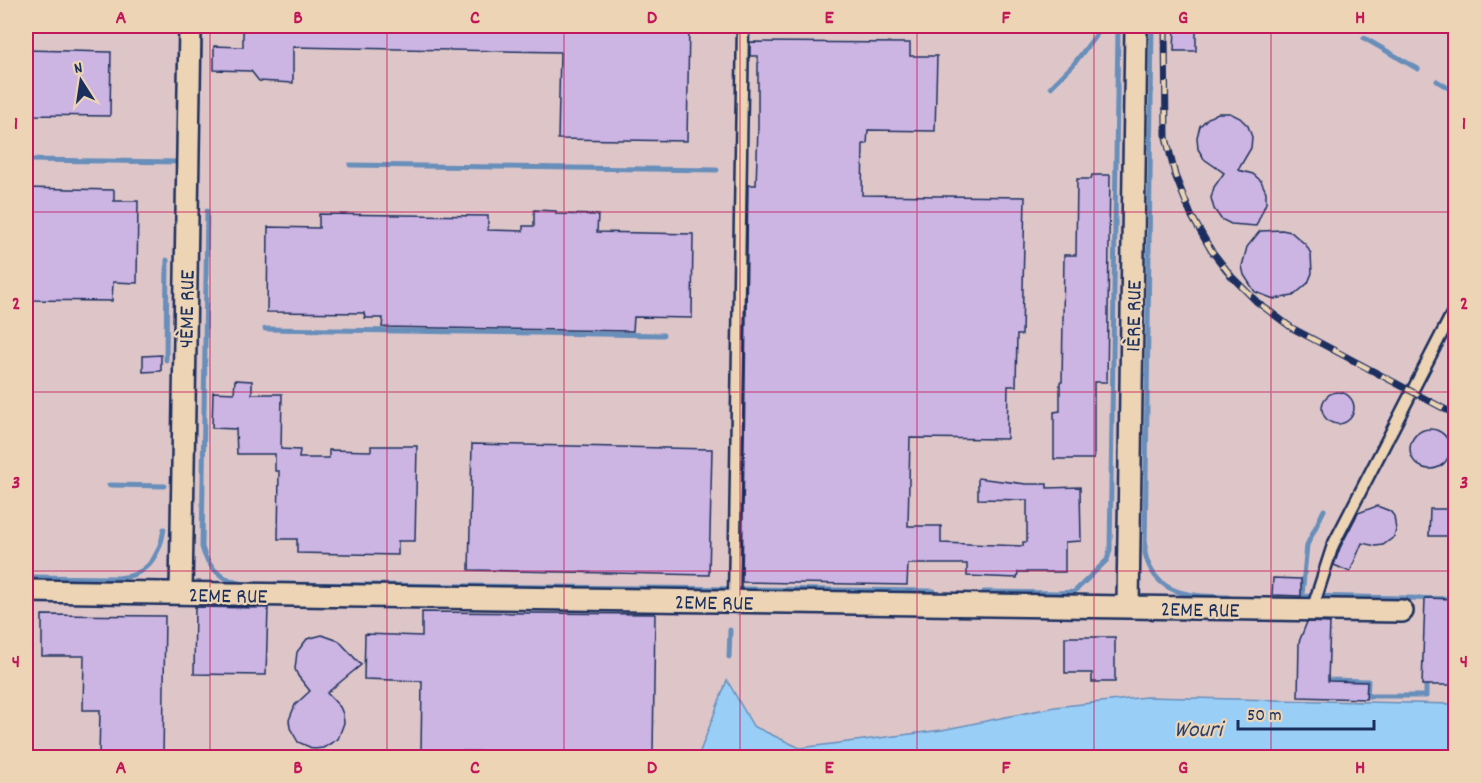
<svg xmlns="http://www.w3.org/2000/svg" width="1481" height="783" font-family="Dekko,sans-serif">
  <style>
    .built { fill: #dec6c8 }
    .water { fill: #99cef7; stroke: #678eba; stroke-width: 1.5 }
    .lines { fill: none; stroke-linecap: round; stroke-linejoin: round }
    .stream { stroke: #678eba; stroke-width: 5 }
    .building { fill: #ccb4e3; stroke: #1b2f5e; stroke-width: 1.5 }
    .service-casing { stroke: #1b2f5e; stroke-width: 15 }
    .minor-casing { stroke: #1b2f5e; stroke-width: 26 }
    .service { stroke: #ecd4b4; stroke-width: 10 }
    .minor { stroke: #ecd4b4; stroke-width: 21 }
    .rail-casing { stroke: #1b2f5e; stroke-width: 7 }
    .rail { stroke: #ecd4b4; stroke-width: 4.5; stroke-dasharray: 14; stroke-linecap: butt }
    .grid { fill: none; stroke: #c2185b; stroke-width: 1.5; stroke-opacity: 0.55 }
    .labels { text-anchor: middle; stroke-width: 4.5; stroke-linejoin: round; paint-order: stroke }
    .street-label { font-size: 22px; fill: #1b2f5e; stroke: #ecd4b4 }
    .water-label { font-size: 24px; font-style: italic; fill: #283f6d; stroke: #ecd4b4 }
    .neatline { fill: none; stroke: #c2185b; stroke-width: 2 }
    .grid-label { font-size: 20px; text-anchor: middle; font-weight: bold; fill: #c2185b }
  </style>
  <rect width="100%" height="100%" fill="#e6cebd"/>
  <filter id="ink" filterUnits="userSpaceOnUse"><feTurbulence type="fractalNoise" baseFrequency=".0167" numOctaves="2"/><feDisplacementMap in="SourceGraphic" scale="12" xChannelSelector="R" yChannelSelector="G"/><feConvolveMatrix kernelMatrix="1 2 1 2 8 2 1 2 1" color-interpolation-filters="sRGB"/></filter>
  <g filter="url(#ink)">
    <!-- built -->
    <path class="built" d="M26,26H1455V704L1146,697L1055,707L942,730L800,748L753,726L727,681L698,757H26Z"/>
    <!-- water -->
    <path class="water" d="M727,680L753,726L800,748L942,730L1055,707L1146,697L1455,704V757H698Z"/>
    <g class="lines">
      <!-- stream -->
      <path class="stream" d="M1152,26L1145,553C1155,597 1192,596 1228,597
        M1341,26L1343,27
        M1433,26L1456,37
        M1364,38L1418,69
        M200,57L201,26
        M1437,81L1456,93
        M1051,87L1073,65L1103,26
        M26,160L182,162
        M350,165L717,170
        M207,211L202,547C207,568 224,582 245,584
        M265,329L663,335
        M166,360L167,260
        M109,485L165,486
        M26,577L118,578C146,576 160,556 164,529
        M275,584L934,591
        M984,592L1057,593L1074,592L1107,560L1110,550L1118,29
        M1302,595L1307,545L1324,510
        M1304,596L1456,599
        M729,657L730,630
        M1328,680L1368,681L1367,696H1426V685"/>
    </g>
    <!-- building -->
    <path class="building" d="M243,26H689L687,141L558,139L560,52L293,47V83L259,81L251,71L214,70V46L243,47Z
      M1175,26H1196V51H1174Z
      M750,42L910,43V56H937L935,131L868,130L867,144H863L862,195L1025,197L1022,335H1017L1016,386H1008L1007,439L910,438L908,526H941V543L1023,546V542H1027V500L978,499V478L1026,484H1047V488L1080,487L1081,541L1065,542V572H1018L1017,578L967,576V564H908L907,585L742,582L748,185H756L758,127V56H750Z
      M26,50L111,52L110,116L26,115Z
      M1218,113H1230L1240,118L1248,126L1252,137L1251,148L1238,170L1253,174L1261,181L1266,192V203L1256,226L1231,224L1221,219L1214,209L1211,198L1214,187L1224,173L1204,159L1198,149L1197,137L1200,126L1208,118Z
      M1092,175H1110L1107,382H1094V459H1054V412L1060,411V382H1062L1064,255H1076L1077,179H1091Z
      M26,188L114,190V201H138L137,283L113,282L112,301L26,300Z
      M534,210L556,211V214L598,215L597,232L693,234L692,318L634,317L633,331L382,327L383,318H365L364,313L267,312L268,227L319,228V214L488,216V230L523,231V226H534Z
      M1282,230L1291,232L1306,245L1311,254L1312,273L1308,283L1293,296L1274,299L1255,292L1244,275L1242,266L1247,247L1260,231Z
      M161,355V371L143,372V356Z
      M235,380L252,381V394H282L281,449L300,450L299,458H329V450L371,451V446H417L415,541H398V555L297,553V539H278L279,471H275V454H237L236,429L212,428L213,392L234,393Z
      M1322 408a16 16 0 1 1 32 0a16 16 0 1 1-32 0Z
      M1410 449a20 20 0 1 1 40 0a20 20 0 1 1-40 0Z
      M472,444L712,449L709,575L469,570Z
      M1377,506L1390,511L1394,516L1396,530L1394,537L1383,545L1376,546L1362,543L1350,572L1334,565L1340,548L1358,513Z
      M1430,509H1449L1448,536H1429Z
      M1273,578L1301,579V596L1272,595Z
      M1425,598L1455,599V685H1422Z
      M195,607L268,608L266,675L194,674Z
      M422,612L655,614L653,753L421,751L422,681L364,679L365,634L422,636Z
      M42,615L165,616L163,758H99L100,710H83L84,656H42Z
      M1307,622L1330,623L1328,681L1367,682L1366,699L1298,697L1299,642Z
      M322,635L339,641L361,665L327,693L340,707L343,714L344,723L338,739L323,748L314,749L298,742L290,728L289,720L295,705L310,691L298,676L295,669L297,652L307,639Z
      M1065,637H1115V682H1092V673H1065Z"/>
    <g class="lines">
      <!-- service casing -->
      <g class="service-casing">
        <path id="service" d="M734,601L743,26
          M1312,610L1333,545L1456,306"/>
      </g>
      <!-- minor casing -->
      <g class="minor-casing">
        <path id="minor" d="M26,591L1402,611
          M181,593L190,26
          M1128,607L1136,26"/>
      </g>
      <!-- service -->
      <use href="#service" class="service"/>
      <!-- minor -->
      <use href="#minor" class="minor"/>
      <!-- rail casing -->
      <g class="rail-casing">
        <path id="rail" d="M1165,26L1166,137L1175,175L1191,215L1211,250L1232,277L1257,302L1292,328L1456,415"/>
      </g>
      <!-- rail -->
      <use href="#rail" class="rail"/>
    </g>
  </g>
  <!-- grid -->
  <path class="grid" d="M210,26V758M387,26V758M564,26V758M740,26V758M917,26V758M1094,26V758M1271,26V758M26,212H1456M26,392H1456M26,571H1456"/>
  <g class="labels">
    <!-- street labels -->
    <g class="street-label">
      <text transform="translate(185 309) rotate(-89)" y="8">4ÈME RUE</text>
      <text transform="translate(1132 316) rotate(-89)" y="8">1ÈRE RUE</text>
      <text transform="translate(228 594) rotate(1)" y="8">2EME RUE</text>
      <text transform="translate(714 601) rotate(1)" y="8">2EME RUE</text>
      <text transform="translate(1200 608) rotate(1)" y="8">2EME RUE</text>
    </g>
    <!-- water labels -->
    <g class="water-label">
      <text x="1198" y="736">Wouri</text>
    </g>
  </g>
  <!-- margin -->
  <rect width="1481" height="783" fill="none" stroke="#ecd4b4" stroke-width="66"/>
  <!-- north arrow -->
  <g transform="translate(81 81) rotate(348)" stroke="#ecd4b4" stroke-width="4.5" paint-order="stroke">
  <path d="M0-4.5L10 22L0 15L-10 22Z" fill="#1b2f5e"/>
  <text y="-9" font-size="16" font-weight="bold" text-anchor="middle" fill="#1b2f5e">N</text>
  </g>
  <!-- scale -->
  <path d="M1238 720v9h136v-9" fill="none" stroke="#1b2f5e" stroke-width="3"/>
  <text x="1247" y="720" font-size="18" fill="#1b2f5e" stroke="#ecd4b4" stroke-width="4.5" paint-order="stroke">50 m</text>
  <rect x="33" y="33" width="1415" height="717" class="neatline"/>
  <g class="grid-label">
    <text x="121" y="23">A</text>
    <text x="298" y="23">B</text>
    <text x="475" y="23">C</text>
    <text x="652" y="23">D</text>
    <text x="829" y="23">E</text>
    <text x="1006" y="23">F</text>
    <text x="1183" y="23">G</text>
    <text x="1360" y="23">H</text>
    <text x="16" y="129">1</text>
    <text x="1464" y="129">1</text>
    <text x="16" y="309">2</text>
    <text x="1464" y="309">2</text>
    <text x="16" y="488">3</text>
    <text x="1464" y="488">3</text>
    <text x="16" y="667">4</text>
    <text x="1464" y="667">4</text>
    <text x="121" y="773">A</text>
    <text x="298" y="773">B</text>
    <text x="475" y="773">C</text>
    <text x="652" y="773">D</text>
    <text x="829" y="773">E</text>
    <text x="1006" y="773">F</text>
    <text x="1183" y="773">G</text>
    <text x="1360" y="773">H</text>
  </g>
</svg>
